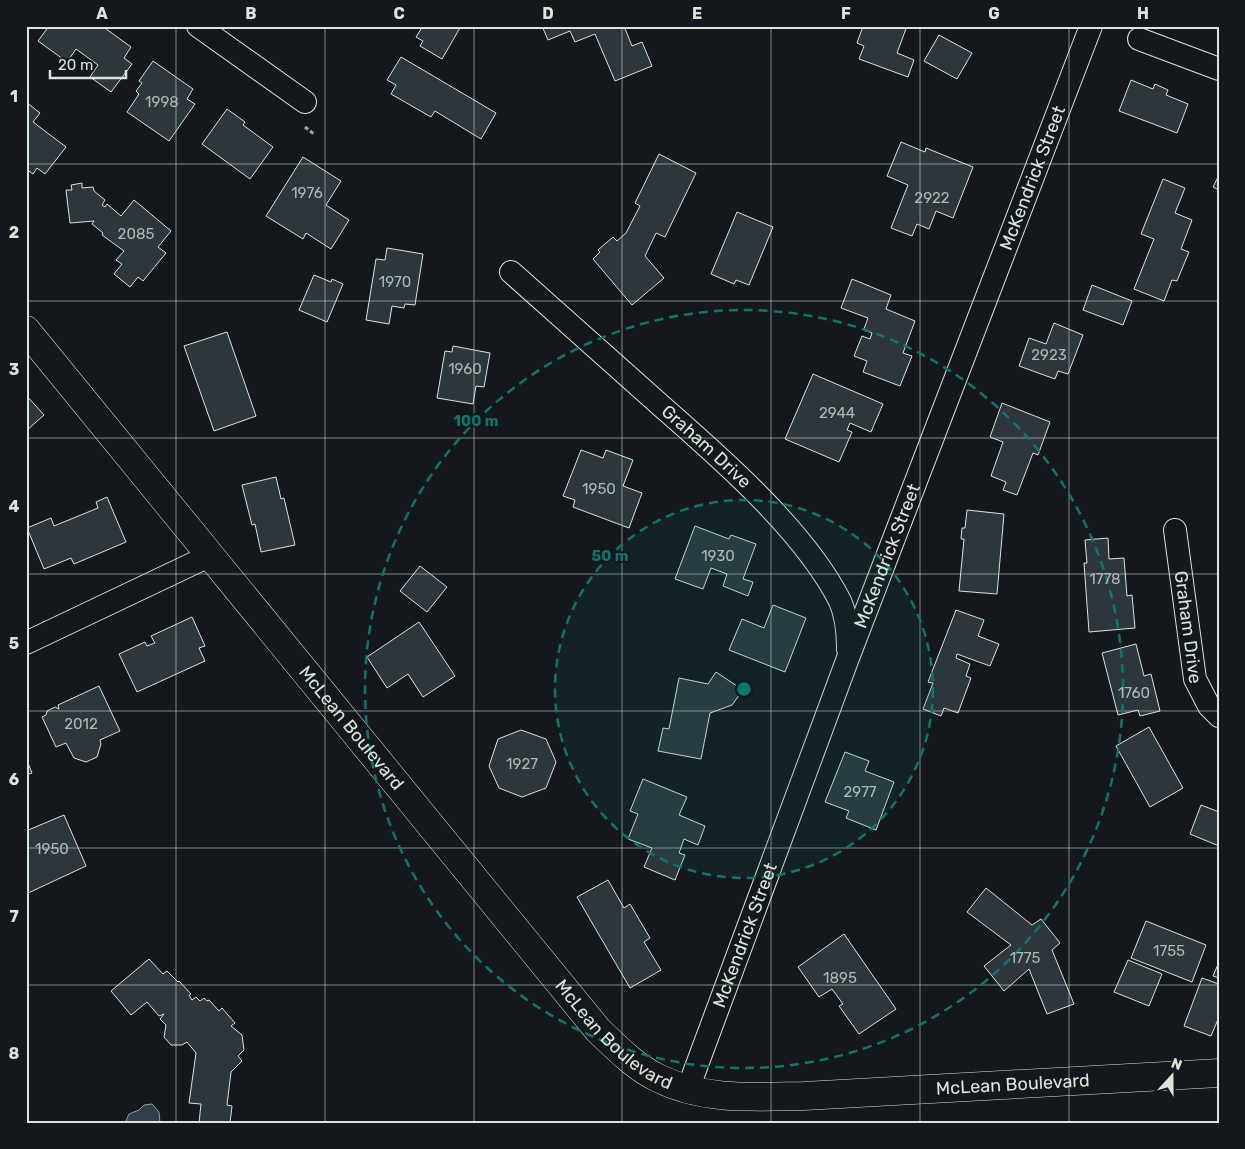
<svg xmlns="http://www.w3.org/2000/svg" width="1245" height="1149" font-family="Rubik,sans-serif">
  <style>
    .water { fill: #2f3f4d; stroke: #939e99 }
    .building { fill: #2c363c; stroke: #d8e6dc }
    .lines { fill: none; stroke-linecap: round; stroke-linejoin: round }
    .minor-casing { stroke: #d8e6dc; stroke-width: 24 }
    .tertiary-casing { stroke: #d8e6dc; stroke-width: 29 }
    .path { stroke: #9da8a2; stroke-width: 3; stroke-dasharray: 4 2.5; stroke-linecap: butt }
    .minor { stroke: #14181c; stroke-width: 22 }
    .tertiary { stroke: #14181c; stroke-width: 28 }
    .grid { fill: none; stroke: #d8e6dc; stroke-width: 1; stroke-opacity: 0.55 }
    .ring { fill: none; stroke: #0f766e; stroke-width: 2.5; stroke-dasharray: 9 6 }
    .labels { text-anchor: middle; stroke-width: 4; stroke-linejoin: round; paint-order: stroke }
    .number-label { font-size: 15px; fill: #adbab4 }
    .street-label { font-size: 18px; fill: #d8e6dc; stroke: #14181c }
    .centre { fill: #0f766e; stroke: #14181c; stroke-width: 2.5 }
    .ring-label { font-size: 15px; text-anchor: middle; font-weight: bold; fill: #0f766e; stroke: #14181c; stroke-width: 4; stroke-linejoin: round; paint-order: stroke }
    .neatline { fill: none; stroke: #d8e6dc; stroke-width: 2 }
    .grid-label { font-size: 16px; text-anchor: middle; font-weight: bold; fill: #d8e6dc }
  </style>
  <rect width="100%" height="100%" fill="#14181c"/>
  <!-- water -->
  <path class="water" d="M152,1104L159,1112L160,1123H125L129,1114L139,1110L144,1105Z"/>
  <!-- building -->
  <path class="building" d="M49,26H102L131,47L124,58L132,64L111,92L90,77L98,65L76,49L67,62L38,41Z
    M423,26L429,27L461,26L442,59L420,46L423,41L416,37Z
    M542,26H624L632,46L642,42L652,66L615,81L595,34L575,42L570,31L548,40Z
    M863,26H907L897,53L914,60L908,77L859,59L864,46L857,43Z
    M939,35L972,53L957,79L924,61Z
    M401,57L496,113L481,139L435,111L431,117L391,94L396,85L387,80Z
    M153,61L193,89L187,99L195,104L169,141L127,112L139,94L136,91L142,83L139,81Z
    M1131,80L1153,89L1155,84L1168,90L1166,95L1188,104L1177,133L1119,111Z
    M26,102L40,113L33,122L66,147L45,174L37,168L33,174L26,169Z
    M227,109L245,122L243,125L273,147L250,179L202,144Z
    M901,142L925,152L926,148L973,167L953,218L936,211L929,229L917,224L912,236L891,228L908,185L887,176Z
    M659,154L696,173L665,237L656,233L645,256L664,278L632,305L593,259L600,252L598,250L613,237L617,241L626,233L640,206L635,203Z
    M303,157L341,181L326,205L349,220L331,249L306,233L303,239L266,216Z
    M1219,175V190L1213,187Z
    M1163,179L1185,188L1175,213L1192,220L1181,249L1189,252L1177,281L1172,280L1164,301L1134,289L1154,239L1141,234Z
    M82,183V188L93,187L94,191L105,200L102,205L105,207L107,204L121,216L134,200L171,231L158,247L166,253L143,281L138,277L130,287L114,274L122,264L116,260L124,251L102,235L103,233L92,224L94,221L70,223L66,190H72L71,185Z
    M737,212L773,227L749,285L736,280L734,284L711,274Z
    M387,248L423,254L415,305L405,304L404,308L392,306L389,324L366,320L376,259L385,260Z
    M314,275L331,282L332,279L343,284L327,322L299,310Z
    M852,279L891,295L886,309L915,321L903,353L912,356L900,386L863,372L867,361L854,356L862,336L870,339L872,333L864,329L868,318L841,308Z
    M1092,285L1132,301L1123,325L1083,310Z
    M1054,323L1083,335L1068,374L1058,371L1055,379L1019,366L1029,338L1046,344Z
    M227,332L256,416L214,431L184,346Z
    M453,346L490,353L484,387L476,386L473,404L437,398L445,351L452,352Z
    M813,374L883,404L871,432L850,423L847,430L852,432L839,462L785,439Z
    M26,395L44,415L26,431Z
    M1002,403L1050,422L1038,455L1033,453L1017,495L1003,490L1006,482L991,476L1003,442L990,437Z
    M581,450L603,458L606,450L633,460L623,486L642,493L629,528L573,507L575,500L563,496Z
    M276,477L281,499L284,498L295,545L261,552L255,524L252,525L242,485Z
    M107,497L126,542L74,564L71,558L44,569L27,528L51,518L54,526L98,508L96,502Z
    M967,510L1004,514L997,594L959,591L964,539H961L962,528H965Z
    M695,526L729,539L731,535L756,544L743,579L753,582L748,596L723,586L727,574L711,568L703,589L675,579Z
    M1108,538L1109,559L1124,558L1127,596L1132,595L1135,628L1089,632L1084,563H1087L1085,540Z
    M420,566L447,587L427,612L400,591Z
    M773,605L806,618L785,672L729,650L742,619L764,628Z
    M956,610L984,620L978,636L999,644L990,666L957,654L956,658L970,664L966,676L971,678L958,713L944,708L941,716L923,709L933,683L928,682Z
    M192,617L205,646L199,648L205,661L137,692L119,654L145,642L147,646L155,643L151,636Z
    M419,622L455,676L423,697L408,674L387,688L367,657Z
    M1136,644L1144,676L1151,674L1160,711L1140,716L1138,710L1118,715L1102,653Z
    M716,672L743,690L732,705L710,713L701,759L658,751L663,728L669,729L679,678L708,684Z
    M99,686L120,731L100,740L101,744L97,757L86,762L74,758L66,743L56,747L42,717L46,715L47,711L55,707L59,709L58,705Z
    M1149,727L1183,788L1150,807L1116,746Z
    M521,730L546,739L556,762L546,788L522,797L499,788L489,766L498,739Z
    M845,752L869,761L865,771L894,782L876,830L846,818L849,811L825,802Z
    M26,758L32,773L26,775Z
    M643,779L687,797L679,815L705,826L698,845L684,839L679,853L685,855L675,880L644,867L652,848L628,839L638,814L630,811Z
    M1201,805L1219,812V846L1190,834Z
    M64,815L86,866L26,894V831Z
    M608,880L624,908L630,904L650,938L644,942L661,970L630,988L577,897Z
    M986,888L1032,925L1041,919L1060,943L1052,950L1074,1004L1047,1014L1029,969L1004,991L984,966L1011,945L967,912Z
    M1146,921L1206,945L1192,982L1131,958Z
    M844,934L896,1009L859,1034L839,1006L843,1004L832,989L819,997L798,967Z
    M149,959L163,974L167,971L178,982L179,981L191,994L189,995L192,1000L196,997L200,1001L204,998L207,1001L209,1000L219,1011L222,1008L235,1023L231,1026L242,1035L244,1050L238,1056L242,1061L231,1072L227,1105L232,1106L230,1123H199L201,1104L189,1103L196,1053L187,1042L182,1045H171L164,1037L166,1025L160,1019L164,1014L159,1016L147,1002L131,1015L111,991Z
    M1128,960L1162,974L1149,1006L1114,992Z
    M1219,962V978L1213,976Z
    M1202,978L1219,984V1017L1211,1036L1184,1026Z"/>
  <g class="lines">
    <!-- minor casing -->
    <g class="minor-casing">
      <g id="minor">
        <path d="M198,26L305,102"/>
        <path d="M1139,39L1219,69"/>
        <path id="s1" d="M511,272C563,318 615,365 667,411C725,462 805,532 840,601C847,617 848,632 848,649"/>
        <path id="s2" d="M1175,530L1195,679L1209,706L1219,716"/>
        <path d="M26,643L211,555"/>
        <path id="s3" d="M688,1089L848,658L1091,26"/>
      </g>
    </g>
    <!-- tertiary casing -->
    <g class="tertiary-casing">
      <g id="tertiary">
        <path id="s4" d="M26,330L598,1030C616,1047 635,1067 658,1078C704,1101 754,1097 804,1096L1219,1073"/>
      </g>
    </g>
    <!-- path -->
    <path class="path" d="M305,127L314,134"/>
    <!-- minor -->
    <use href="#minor" class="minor"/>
    <!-- tertiary -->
    <use href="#tertiary" class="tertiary"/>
  </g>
  <!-- grid -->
  <path class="grid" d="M176,26V1123M325,26V1123M474,26V1123M622,26V1123M771,26V1123M920,26V1123M1069,26V1123M26,164H1219M26,301H1219M26,438H1219M26,574H1219M26,711H1219M26,848H1219M26,985H1219"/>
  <!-- distance rings -->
  <circle cx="744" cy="689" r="189" fill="#0f766e" fill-opacity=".12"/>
  <g class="ring">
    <circle cx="744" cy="689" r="189"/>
    <circle cx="744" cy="689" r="379"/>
  </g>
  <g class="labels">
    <!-- number labels -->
    <g class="number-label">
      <text x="162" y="107">1998</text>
      <text x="307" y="198">1976</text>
      <text x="932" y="203">2922</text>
      <text x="136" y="239">2085</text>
      <text x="395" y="287">1970</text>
      <text x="1049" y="360">2923</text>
      <text x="465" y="374">1960</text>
      <text x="837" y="418">2944</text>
      <text x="599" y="494">1950</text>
      <text x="718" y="561">1930</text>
      <text x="1105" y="584">1778</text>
      <text x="1134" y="698">1760</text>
      <text x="81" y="729">2012</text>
      <text x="522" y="769">1927</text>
      <text x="860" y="797">2977</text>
      <text x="52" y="854">1950</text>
      <text x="1169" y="956">1755</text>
      <text x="1025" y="963">1775</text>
      <text x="840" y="983">1895</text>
    </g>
    <!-- street labels -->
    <g class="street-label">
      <text dy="6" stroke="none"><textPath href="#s3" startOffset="974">McKendrick Street</textPath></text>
      <text dy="6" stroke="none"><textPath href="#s1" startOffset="262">Graham Drive</textPath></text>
      <text dy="6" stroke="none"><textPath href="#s3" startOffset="569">McKendrick Street</textPath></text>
      <text dy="6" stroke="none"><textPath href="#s2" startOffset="98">Graham Drive</textPath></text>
      <text dy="6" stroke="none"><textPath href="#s4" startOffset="514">McLean Boulevard</textPath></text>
      <text dy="6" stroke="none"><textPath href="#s3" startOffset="164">McKendrick Street</textPath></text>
      <text dy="6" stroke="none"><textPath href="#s4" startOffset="919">McLean Boulevard</textPath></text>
      <text dy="6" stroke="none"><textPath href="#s4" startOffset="1339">McLean Boulevard</textPath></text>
    </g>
  </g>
  <circle cx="744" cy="689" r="8" class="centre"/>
  <g class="ring-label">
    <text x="476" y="426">100 m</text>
    <text x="610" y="561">50 m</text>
  </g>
  <!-- border -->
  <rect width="1245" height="1149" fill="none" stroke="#14181c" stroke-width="55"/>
  <!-- north arrow -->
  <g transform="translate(1172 1076) rotate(21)" stroke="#14181c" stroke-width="4" paint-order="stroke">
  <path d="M0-4L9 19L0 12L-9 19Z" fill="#d8e6dc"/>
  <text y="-8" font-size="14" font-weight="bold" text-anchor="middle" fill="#d8e6dc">N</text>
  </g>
  <!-- scale -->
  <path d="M50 70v8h76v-8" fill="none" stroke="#d8e6dc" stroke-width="2.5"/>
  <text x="58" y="70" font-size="15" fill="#d8e6dc" stroke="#14181c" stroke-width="4" paint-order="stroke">20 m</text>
  <rect x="28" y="28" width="1190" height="1094" class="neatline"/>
  <g class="grid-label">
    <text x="102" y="19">A</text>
    <text x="251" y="19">B</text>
    <text x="399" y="19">C</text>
    <text x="548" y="19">D</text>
    <text x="697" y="19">E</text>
    <text x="846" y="19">F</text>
    <text x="994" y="19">G</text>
    <text x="1143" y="19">H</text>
    <text x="14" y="102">1</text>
    <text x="14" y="238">2</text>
    <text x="14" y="375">3</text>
    <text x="14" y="512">4</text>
    <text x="14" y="649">5</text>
    <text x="14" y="785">6</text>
    <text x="14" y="922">7</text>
    <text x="14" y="1059">8</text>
  </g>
</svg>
